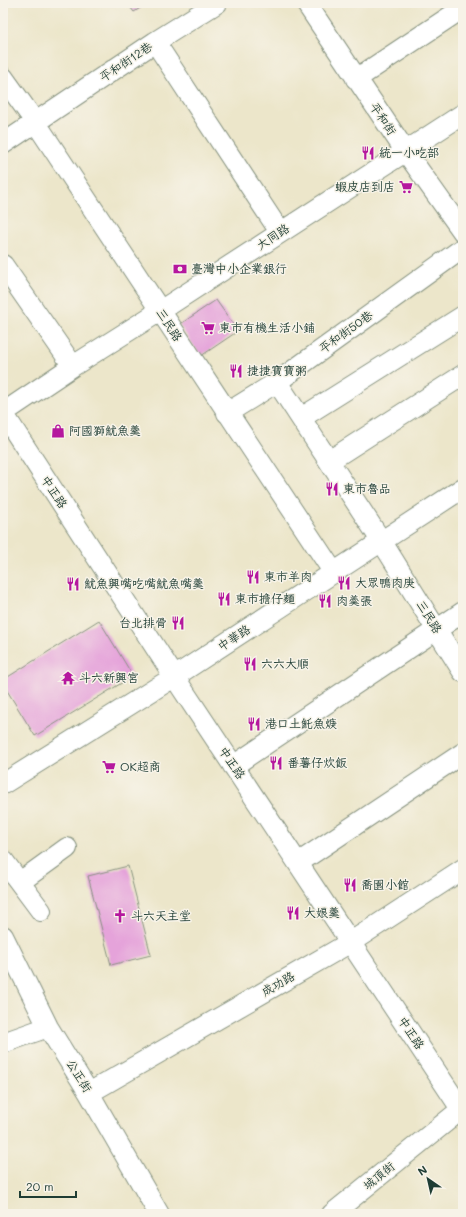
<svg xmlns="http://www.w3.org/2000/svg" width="466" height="1217" font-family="Mali,'LXGW WenKai TC',sans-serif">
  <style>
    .building { fill: #e5a3da }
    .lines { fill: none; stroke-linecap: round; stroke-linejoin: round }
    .minor-casing { stroke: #86927f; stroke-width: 22 }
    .minor { stroke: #fff; stroke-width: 20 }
    .labels { text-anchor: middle; stroke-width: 3; stroke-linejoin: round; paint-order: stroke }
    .street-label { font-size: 12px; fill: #1f3d34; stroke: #f7f3e8 }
    .poi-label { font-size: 12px; fill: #1f3d34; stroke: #f7f3e8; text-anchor: start }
  </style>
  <rect width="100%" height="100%" fill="#f7f3e8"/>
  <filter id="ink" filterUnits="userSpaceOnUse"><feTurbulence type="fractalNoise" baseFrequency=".025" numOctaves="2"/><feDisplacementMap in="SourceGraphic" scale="8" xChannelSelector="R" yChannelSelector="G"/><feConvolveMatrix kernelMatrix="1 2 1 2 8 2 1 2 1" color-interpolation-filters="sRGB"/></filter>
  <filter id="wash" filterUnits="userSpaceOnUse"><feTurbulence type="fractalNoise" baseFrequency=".012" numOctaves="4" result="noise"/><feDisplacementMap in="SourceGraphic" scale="16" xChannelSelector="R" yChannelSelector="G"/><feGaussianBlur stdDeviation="0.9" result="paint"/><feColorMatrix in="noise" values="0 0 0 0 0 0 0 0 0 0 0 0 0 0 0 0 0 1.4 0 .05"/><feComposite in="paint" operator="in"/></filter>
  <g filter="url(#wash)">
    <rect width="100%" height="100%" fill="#ece6ca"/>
    <g id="blocks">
      <!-- building -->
      <path class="building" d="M127,3H148L134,12Z
        M216,300L238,331L201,356L179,325Z
        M99,620L133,676L35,736L3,684V680Z
        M128,866L151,955L111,965L88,876Z"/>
    </g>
  </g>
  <g filter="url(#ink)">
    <use href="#blocks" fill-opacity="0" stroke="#86927f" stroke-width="1"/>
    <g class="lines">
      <!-- minor casing -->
      <g class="minor-casing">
        <path id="minor" d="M306,3L406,152L463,232
          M155,42L280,232
          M3,77L36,123L334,573
          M356,79L463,8
          M3,144L155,42L217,3
          M3,265L73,366
          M277,382L382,542L463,672
          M3,413L183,690L463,1112
          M3,413L73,366L160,311L463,114
          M227,413L277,382L463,248
          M301,418L463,316
          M329,461L463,375
          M233,766L463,612
          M3,784L174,677L463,488
          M3,860L41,911
          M298,863L463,753
          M20,882L67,848
          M3,936L48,1027L89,1093L159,1214
          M3,1043L48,1027
          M89,1093L351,942L463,869
          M332,1214L463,1108"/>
      </g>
      <!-- minor -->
      <use href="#minor" class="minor"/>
    </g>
  </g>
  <!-- icons -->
  <defs>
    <g id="restaurant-bare" transform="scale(1.08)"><path d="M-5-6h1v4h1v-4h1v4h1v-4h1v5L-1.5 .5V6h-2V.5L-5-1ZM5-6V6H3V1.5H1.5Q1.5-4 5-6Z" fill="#b5179e" stroke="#f7f3e8" stroke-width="2.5" paint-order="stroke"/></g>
    <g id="supermarket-bare" transform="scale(1.08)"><path d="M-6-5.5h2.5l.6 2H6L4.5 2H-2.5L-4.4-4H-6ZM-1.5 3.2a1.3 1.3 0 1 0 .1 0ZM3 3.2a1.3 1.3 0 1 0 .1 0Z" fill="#b5179e" stroke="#f7f3e8" stroke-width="2.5" paint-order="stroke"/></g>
    <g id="bank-bare" transform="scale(1.08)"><path d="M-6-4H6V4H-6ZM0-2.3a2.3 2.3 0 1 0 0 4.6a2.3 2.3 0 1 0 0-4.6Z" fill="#b5179e" stroke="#f7f3e8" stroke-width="2.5" paint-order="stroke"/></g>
    <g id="shop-bare" transform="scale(1.08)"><path d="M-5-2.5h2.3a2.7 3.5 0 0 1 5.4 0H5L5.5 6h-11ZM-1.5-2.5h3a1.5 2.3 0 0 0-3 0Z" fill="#b5179e" stroke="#f7f3e8" stroke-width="2.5" paint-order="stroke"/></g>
    <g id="temple-bare" transform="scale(1.08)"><path d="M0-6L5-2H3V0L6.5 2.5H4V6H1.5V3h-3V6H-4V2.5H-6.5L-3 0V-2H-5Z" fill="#b5179e" stroke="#f7f3e8" stroke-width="2.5" paint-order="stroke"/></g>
    <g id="church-bare" transform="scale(1.08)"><path d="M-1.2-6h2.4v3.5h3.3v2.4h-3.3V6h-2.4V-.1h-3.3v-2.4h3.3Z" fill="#b5179e" stroke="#f7f3e8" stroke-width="2.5" paint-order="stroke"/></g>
  </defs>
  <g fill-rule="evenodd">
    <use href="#restaurant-bare" x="368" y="153"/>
    <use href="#supermarket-bare" x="406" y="187"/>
    <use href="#bank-bare" x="180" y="269"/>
    <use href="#supermarket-bare" x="208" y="328"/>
    <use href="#restaurant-bare" x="236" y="371"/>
    <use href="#shop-bare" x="58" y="431"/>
    <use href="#restaurant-bare" x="332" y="489"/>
    <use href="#restaurant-bare" x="253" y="577"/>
    <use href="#restaurant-bare" x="344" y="583"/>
    <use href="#restaurant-bare" x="73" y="584"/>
    <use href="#restaurant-bare" x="224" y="599"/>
    <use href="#restaurant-bare" x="325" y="601"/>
    <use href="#restaurant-bare" x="178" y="623"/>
    <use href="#restaurant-bare" x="250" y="664"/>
    <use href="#temple-bare" x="68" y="678"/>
    <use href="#restaurant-bare" x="254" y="724"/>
    <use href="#restaurant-bare" x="276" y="763"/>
    <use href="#supermarket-bare" x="109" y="767"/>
    <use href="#restaurant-bare" x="350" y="885"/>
    <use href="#restaurant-bare" x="293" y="913"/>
    <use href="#church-bare" x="120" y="916"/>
  </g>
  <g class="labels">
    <!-- street labels -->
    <g class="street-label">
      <text transform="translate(126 62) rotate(-34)" y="4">平和街12巷</text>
      <text transform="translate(383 119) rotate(56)" y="4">平和街</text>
      <text transform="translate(273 237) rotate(-33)" y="4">大同路</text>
      <text transform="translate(169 325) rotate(57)" y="4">三民路</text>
      <text transform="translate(346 332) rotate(-36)" y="4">平和街50巷</text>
      <text transform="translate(54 492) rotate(57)" y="4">中正路</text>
      <text transform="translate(429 617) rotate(58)" y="4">三民路</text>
      <text transform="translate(234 638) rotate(-33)" y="4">中華路</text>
      <text transform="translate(232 763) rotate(56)" y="4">中正路</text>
      <text transform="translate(278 984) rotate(-30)" y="4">成功路</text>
      <text transform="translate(411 1033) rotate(57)" y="4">中正路</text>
      <text transform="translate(79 1076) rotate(58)" y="4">公正街</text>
      <text transform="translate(379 1176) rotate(-39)" y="4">城頂街</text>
    </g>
    <!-- poi labels -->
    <g class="poi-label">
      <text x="379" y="157">統一小吃部</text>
      <text x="395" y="191" text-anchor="end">蝦皮店到店</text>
      <text x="191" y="273">臺灣中小企業銀行</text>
      <text x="219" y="332">東市有機生活小鋪</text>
      <text x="247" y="375">捷捷寶寶粥</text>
      <text x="69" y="435">阿國獅魷魚羹</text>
      <text x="343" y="493">東市魯品</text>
      <text x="264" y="581">東市羊肉</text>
      <text x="355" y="587">大眾鴨肉庚</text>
      <text x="84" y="588">魷魚興嘴吃嘴魷魚嘴羹</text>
      <text x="235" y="603">東市擔仔麵</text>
      <text x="336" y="605">肉羮張</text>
      <text x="167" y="627" text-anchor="end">台北排骨</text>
      <text x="261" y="668">六六大順</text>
      <text x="79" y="682">斗六新興宮</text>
      <text x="265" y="728">港口土魠魚焿</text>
      <text x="287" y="767">番薯仔炊飯</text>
      <text x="120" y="771">OK超商</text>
      <text x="361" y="889">喬園小館</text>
      <text x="304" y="917">大娘羹</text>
      <text x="131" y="920">斗六天主堂</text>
    </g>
  </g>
  <!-- margin -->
  <rect width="466" height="1217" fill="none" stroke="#f7f3e8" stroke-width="16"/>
  <!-- north arrow -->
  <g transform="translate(428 1179) rotate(326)" stroke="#f7f3e8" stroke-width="3" paint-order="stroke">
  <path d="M0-3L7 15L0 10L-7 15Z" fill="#1f3d34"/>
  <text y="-6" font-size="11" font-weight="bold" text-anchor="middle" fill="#1f3d34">N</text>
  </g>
  <!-- scale -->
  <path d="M20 1191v6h56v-6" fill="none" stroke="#1f3d34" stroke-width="2"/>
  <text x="26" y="1191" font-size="12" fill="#1f3d34" stroke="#f7f3e8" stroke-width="3" paint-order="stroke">20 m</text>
</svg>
